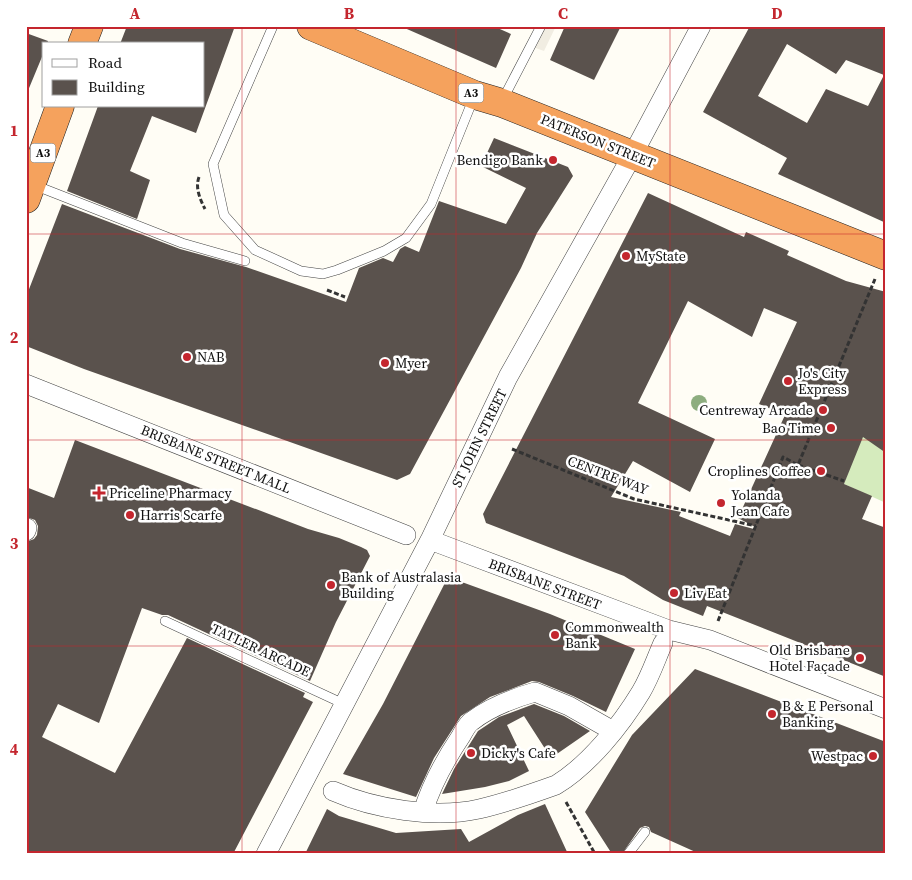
<svg xmlns="http://www.w3.org/2000/svg" width="912" height="880" font-family="'Source Serif 4',serif">
  <style>
    .green { fill: #d5ebbd }
    .plaza { fill: #f1ede2 }
    .building { fill: #5a524d; fill-rule: evenodd }
    .lines { fill: none; stroke-linecap: round; stroke-linejoin: round }
    .lane-casing { stroke: #444; stroke-width: 10 }
    .street-casing { stroke: #444; stroke-width: 20 }
    .highway-casing { stroke: #222; stroke-width: 29 }
    .path { stroke: #333; stroke-width: 3; stroke-dasharray: 5 2.5; stroke-linecap: butt }
    .lane { stroke: #fff; stroke-width: 9 }
    .street { stroke: #fff; stroke-width: 19 }
    .highway { stroke: #f5a25d; stroke-width: 28 }
    .tree { fill: #8dad7f }
    .grid { fill: none; stroke: #c4262e; stroke-width: 1; stroke-opacity: 0.55 }
    .poi-dot { fill: #c4262e; stroke: #fff; stroke-width: 2 }
    .labels { text-anchor: middle; stroke-width: 5; stroke-linejoin: round; paint-order: stroke }
    .shield { fill: #fff; stroke: #585858; stroke-width: 1 }
    .shield-label { font-size: 12px; font-weight: bold; fill: #111 }
    .street-label { font-size: 14px; fill: #111; stroke: #fff }
    .poi-label { font-size: 14px; fill: #111; stroke: #fff; text-anchor: start }
    .neatline { fill: none; stroke: #c4262e; stroke-width: 2 }
    .grid-label { font-size: 16px; text-anchor: middle; font-weight: bold; fill: #c4262e }
  </style>
  <rect width="100%" height="100%" fill="#fffdf5"/>
  <!-- green -->
  <path class="green" d="M863,431L886,453V503L844,484Z"/>
  <!-- plaza -->
  <path class="plaza" d="M536,26H556L544,51L527,45Z"/>
  <!-- building -->
  <path class="building" d="M127,26H235L196,133L152,116L130,171L150,180L137,219L67,191L98,106H205H204V44H120Z
    M400,26H493L511,34L496,68Z
    M565,26H621L594,80L550,60Z
    M750,26H886V223L778,174L787,158L703,112ZM787,44L836,74L846,60L884,75L868,106L826,89L807,123L758,96Z
    M26,33L48,41L47,44H44V52L27,93Z
    M494,138L568,167L573,176L537,233L521,268L410,474L397,480L84,369L26,346V297L62,204L180,249L246,267L346,302L359,268L383,258L393,262L400,249L405,246L419,252L439,201L506,224L526,188L481,166Z
    M648,193L744,237L746,232L789,251L787,255L846,281L886,292V453L863,437L844,484L872,496L862,519L886,528V677L707,606L703,616L663,600L624,576L486,523L483,514ZM688,301L752,337L764,308L797,322L759,404L785,415L738,518L755,527L754,529L735,524L730,536L679,516L681,512L611,497L633,461L690,492L715,439L638,403Z
    M75,440L308,529L339,538L361,547L367,550L370,556L336,622L310,681L168,615H162L142,608L99,723L58,704L42,737L115,773L187,638L305,693L303,697L313,702L233,854H26V542L34,539L37,535L38,526L35,520L26,517V487L54,498Z
    M448,577L550,614L635,649L606,712L573,696L539,682L532,681L490,697L461,716L434,758L416,797L343,774L383,704Z
    M695,669L886,742V854H700L651,832L649,827L645,826L640,828L622,854H612L585,812L632,735Z
    M534,704L564,716L590,731L551,758L524,716L507,725L529,771L509,781L485,787L442,794L454,769L478,731L499,717Z
    M545,804L568,854H305L327,809L339,816L396,833L461,829L469,842L518,815Z"/>
  <g class="lines">
    <!-- lane casing -->
    <g class="lane-casing">
      <path id="lane" d="M273,26L213,164L224,215L255,250L301,271L323,274L337,270L384,251L406,238L431,204L474,97
        M503,99L541,26
        M34,185L182,243L245,261
        M165,621L344,704
        M628,854L645,832"/>
    </g>
    <!-- street casing -->
    <g class="street-casing">
      <path id="street" d="M26,384L406,535
        M26,531L27,528
        M430,540L669,630L710,640L886,709
        M333,791C374,809 435,819 479,809C505,803 531,794 556,785C589,765 621,725 641,692C650,677 656,659 663,643
        M423,812C431,785 445,760 461,736C464,731 467,724 472,721C490,707 514,698 535,692L569,706L613,731
        M266,854L430,540L508,377L633,154L701,26"/>
    </g>
    <!-- highway casing -->
    <g class="highway-casing">
      <path id="highway" d="M311,26L475,95L502,103L886,256
        M82,44L89,26
        M26,199L60,106"/>
    </g>
    <!-- path -->
    <path class="path" d="M199,177C195,188 200,199 205,209
      M327,290L345,297
      M512,449L634,499L756,526
      M798,465L844,481
      M718,621L783,457L798,465L875,279
      M566,802L595,854"/>
    <!-- lane -->
    <use href="#lane" class="lane"/>
    <!-- street -->
    <use href="#street" class="street"/>
    <!-- highway -->
    <use href="#highway" class="highway"/>
  </g>
  <!-- trees -->
  <circle class="tree" cx="699" cy="403" r="8"/>
  <!-- grid -->
  <path class="grid" d="M242,26V854M456,26V854M670,26V854M26,234H886M26,440H886M26,646H886"/>
  <!-- markers -->
  <g class="poi-dot">
    <circle cx="553" cy="160" r="5"/>
    <circle cx="626" cy="256" r="5"/>
    <circle cx="187" cy="357" r="5"/>
    <circle cx="385" cy="363" r="5"/>
    <circle cx="788" cy="381" r="5"/>
    <circle cx="823" cy="410" r="5"/>
    <circle cx="831" cy="428" r="5"/>
    <circle cx="821" cy="471" r="5"/>
    <path d="M96.5 485.5h5v5h5v5h-5v5h-5v-5h-5v-5h5z"/>
    <circle cx="721" cy="503" r="5"/>
    <circle cx="130" cy="515" r="5"/>
    <circle cx="331" cy="585" r="5"/>
    <circle cx="674" cy="593" r="5"/>
    <circle cx="555" cy="635" r="5"/>
    <circle cx="860" cy="658" r="5"/>
    <circle cx="772" cy="714" r="5"/>
    <circle cx="471" cy="753" r="5"/>
    <circle cx="873" cy="756" r="5"/>
  </g>
  <g class="labels">
    <!-- shield labels -->
    <g class="shield">
      <rect x="458.5" y="83.5" width="25" height="19" rx="4"/>
      <rect x="30.5" y="143.5" width="25" height="19" rx="4"/>
    </g>
    <g class="shield-label">
      <text x="471" y="97">A3</text>
      <text x="43" y="157">A3</text>
    </g>
    <!-- street labels -->
    <g class="street-label">
      <text transform="translate(598 141) rotate(22)" y="5">PATERSON STREET</text>
      <text transform="translate(479 438) rotate(-64)" y="5">ST JOHN STREET</text>
      <text transform="translate(216 459) rotate(22)" y="5">BRISBANE STREET MALL</text>
      <text transform="translate(608 475) rotate(21)" y="5">CENTRE WAY</text>
      <text transform="translate(545 584) rotate(21)" y="5">BRISBANE STREET</text>
      <text transform="translate(261 650) rotate(25)" y="5">TATLER ARCADE</text>
    </g>
    <!-- poi labels -->
    <g class="poi-label">
      <text x="543" y="165" text-anchor="end">Bendigo Bank</text>
      <text x="636" y="261">MyState</text>
      <text x="197" y="362">NAB</text>
      <text x="395" y="368">Myer</text>
      <text x="798" y="378">Jo's City<tspan x="798" dy="16">Express</tspan></text>
      <text x="813" y="415" text-anchor="end">Centreway Arcade</text>
      <text x="821" y="433" text-anchor="end">Bao Time</text>
      <text x="811" y="476" text-anchor="end">Croplines Coffee</text>
      <text x="109" y="498">Priceline Pharmacy</text>
      <text x="731" y="500">Yolanda<tspan x="731" dy="16">Jean Cafe</tspan></text>
      <text x="140" y="520">Harris Scarfe</text>
      <text x="341" y="582">Bank of Australasia<tspan x="341" dy="16">Building</tspan></text>
      <text x="684" y="598">Liv Eat</text>
      <text x="565" y="632">Commonwealth<tspan x="565" dy="16">Bank</tspan></text>
      <text x="850" y="655" text-anchor="end">Old Brisbane<tspan x="850" dy="16">Hotel Façade</tspan></text>
      <text x="782" y="711">B &amp; E Personal<tspan x="782" dy="16">Banking</tspan></text>
      <text x="481" y="758">Dicky's Cafe</text>
      <text x="863" y="761" text-anchor="end">Westpac</text>
    </g>
  </g>
  <!-- border -->
  <rect width="912" height="880" fill="none" stroke="#ffffff" stroke-width="55"/>
  <!-- legend -->
  <rect x="42" y="42" width="162" height="65" fill="#ffffff" stroke="#a0a0a0"/>
  <rect x="52" y="59" width="25" height="8" fill="#ffffff" stroke="#a0a0a0"/>
  <text x="88" y="68" font-size="15" fill="#111111">Road</text>
  <rect x="52" y="80" width="25" height="15" fill="#5a524d" stroke="#a0a0a0"/>
  <text x="88" y="92" font-size="15" fill="#111111">Building</text>
  <rect x="28" y="28" width="856" height="824" class="neatline"/>
  <g class="grid-label">
    <text x="135" y="19">A</text>
    <text x="349" y="19">B</text>
    <text x="563" y="19">C</text>
    <text x="777" y="19">D</text>
    <text x="14" y="136">1</text>
    <text x="14" y="343">2</text>
    <text x="14" y="549">3</text>
    <text x="14" y="755">4</text>
  </g>
</svg>
